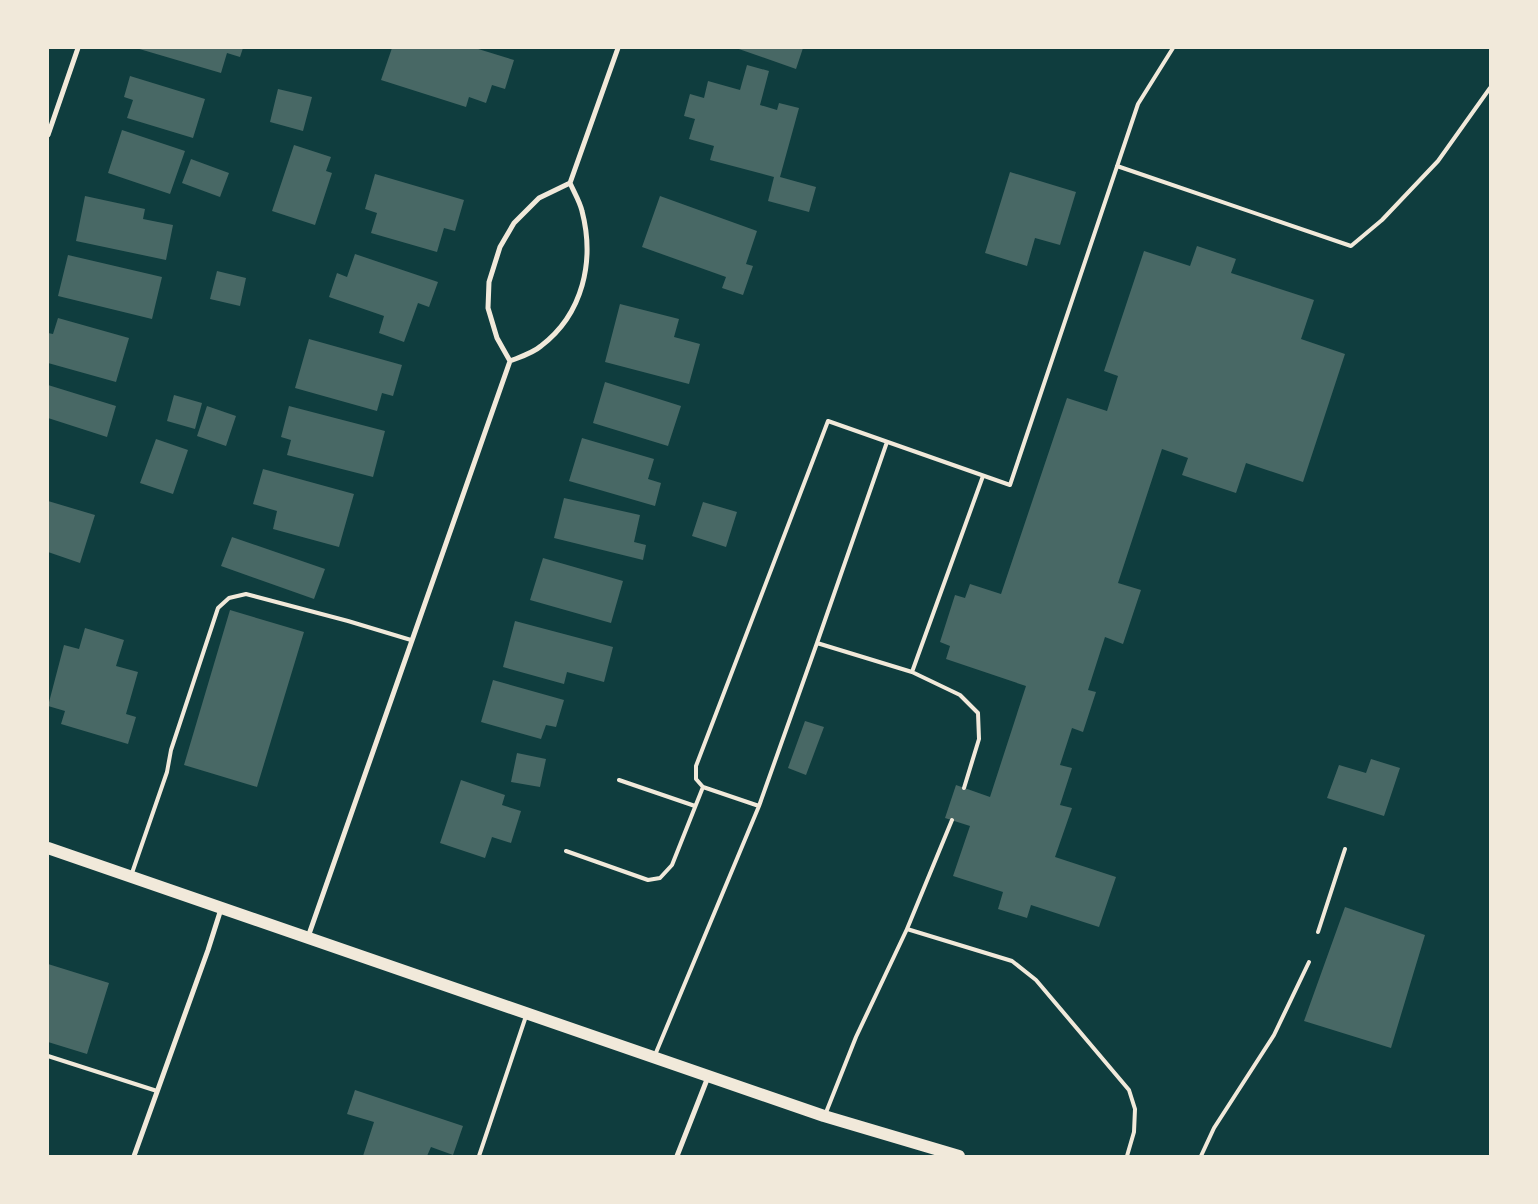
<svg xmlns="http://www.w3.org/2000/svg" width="1538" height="1204" font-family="Jost,sans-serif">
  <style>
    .building { fill: #486865 }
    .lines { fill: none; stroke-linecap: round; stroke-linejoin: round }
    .service { stroke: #f1e9da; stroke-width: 4 }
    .minor { stroke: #f1e9da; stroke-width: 5 }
    .primary { stroke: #f1e9da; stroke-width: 12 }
  </style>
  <rect width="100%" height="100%" fill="#0f3d3e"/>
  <!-- building -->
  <path class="building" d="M136,48H243L240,57L227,53L221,73Z
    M392,48H475L514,60L505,89L492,85L486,103L469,97L466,107L381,80Z
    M736,48H803L796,69Z
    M747,65L769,71L760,105L777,110L779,103L799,108L780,177L816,187L809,212L768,201L774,177L710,160L714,146L689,139L695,119L684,116L690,94L704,98L708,81L740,90Z
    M130,76L205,99L193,138L127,118L133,100L124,97Z
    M278,89L312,97L303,131L270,122Z
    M122,130L185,151L170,194L108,173Z
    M294,145L331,157L326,171L332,173L315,225L272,211Z
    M191,159L229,173L220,197L182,183Z
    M1010,172L1076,192L1060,245L1035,238L1027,266L985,253Z
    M375,174L464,200L455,231L444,228L437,252L371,233L377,213L365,209Z
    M85,196L145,209L143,219L173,225L166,260L76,241Z
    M660,196L757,231L746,264L753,266L743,295L722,288L726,277L642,247Z
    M1197,246L1236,259L1231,273L1314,300L1301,339L1345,354L1303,482L1246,463L1236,493L1182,475L1188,458L1162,449L1118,583L1141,590L1123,644L1105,637L1088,690L1096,692L1083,732L1072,728L1060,765L1072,768L1060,805L1072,808L1055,857L1116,877L1099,927L1031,905L1027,918L998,909L1003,892L953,876L970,826L945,818L956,785L990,797L1026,686L946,659L950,646L940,642L955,595L965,598L970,584L1001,594L1067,398L1107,411L1118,376L1104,371L1144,251L1190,266Z
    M355,254L438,282L429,307L418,303L404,342L379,333L384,316L329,297L337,273L347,277Z
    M68,255L162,277L152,319L58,296Z
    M217,271L246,278L240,306L210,299Z
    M620,304L679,319L674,337L700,344L689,384L605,362Z
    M58,318L129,338L116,382L48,363V333L53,334Z
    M309,339L402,365L393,396L382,393L377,411L295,388Z
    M605,382L681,406L668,446L593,423Z
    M48,385L116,406L107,437L48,418Z
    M174,395L202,403L195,429L167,421Z
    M207,406L236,416L226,446L197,436Z
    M289,406L385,431L373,477L287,455L291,440L281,437Z
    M582,438L654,459L648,479L661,483L655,506L569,481Z
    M156,439L188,450L173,494L140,483Z
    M263,469L354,494L339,547L273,529L277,511L253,504Z
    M564,498L640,515L634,542L646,545L643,560L554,538Z
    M48,501L95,515L80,563L48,552Z
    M703,502L737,512L726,547L692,536Z
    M232,537L325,569L314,599L221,566Z
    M543,558L623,581L611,623L530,600Z
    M230,610L304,632L257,787L184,765Z
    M515,621L613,647L604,682L567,672L564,684L503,667Z
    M85,628L124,640L116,666L138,672L126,714L136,717L128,744L61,724L65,711L48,706L64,645L79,649Z
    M493,680L564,700L556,727L546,725L541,739L481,722Z
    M805,721L824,727L806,775L788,768Z
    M517,753L546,759L540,787L511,782Z
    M1371,759L1400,768L1384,816L1327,798L1339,765L1366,773Z
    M461,780L505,795L502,805L521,811L511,843L492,837L485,858L440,843Z
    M1345,907L1425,935L1391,1048L1304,1021Z
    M48,964L109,983L87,1054L48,1042Z
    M355,1090L463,1126L453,1155L431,1147L427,1156H363L374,1122L347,1114Z"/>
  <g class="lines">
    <!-- service -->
    <path class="service" d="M1117,166L1351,246L1382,220L1438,161L1490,88
      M983,476L912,672L817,643L759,806L703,787L696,779V766L828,421L1010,485L1138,104L1173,48
      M817,643L887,442
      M912,672L960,695L978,713L979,739L964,788
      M619,780L695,806
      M566,851L648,880L660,878L672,865L703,787
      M132,873L167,772L171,750L218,608L229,598L246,594L348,621L411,640
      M907,929L952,820
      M1318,932L1345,849
      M655,1055L759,806
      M48,1056L157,1091
      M825,1115L856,1037L907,929L1012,961L1036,980L1129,1090L1135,1109L1134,1132L1127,1156
      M479,1156L526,1016
      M1201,1156L1214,1128L1274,1035L1309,962"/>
    <!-- minor -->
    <path class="minor" d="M48,135L78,48
      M570,183L618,48
      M308,937L510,361C520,357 533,353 541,346C583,314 595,261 582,211C580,202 574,192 570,183L539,198L514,223L500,247L489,282L488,308L497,338L510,361
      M134,1156L208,950L221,909
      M677,1156L708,1077"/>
    <!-- primary -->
    <path class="primary" d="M48,848L824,1116L959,1156"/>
  </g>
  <!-- border -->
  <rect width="1538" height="1204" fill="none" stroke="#f1e9da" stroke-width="98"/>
</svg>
